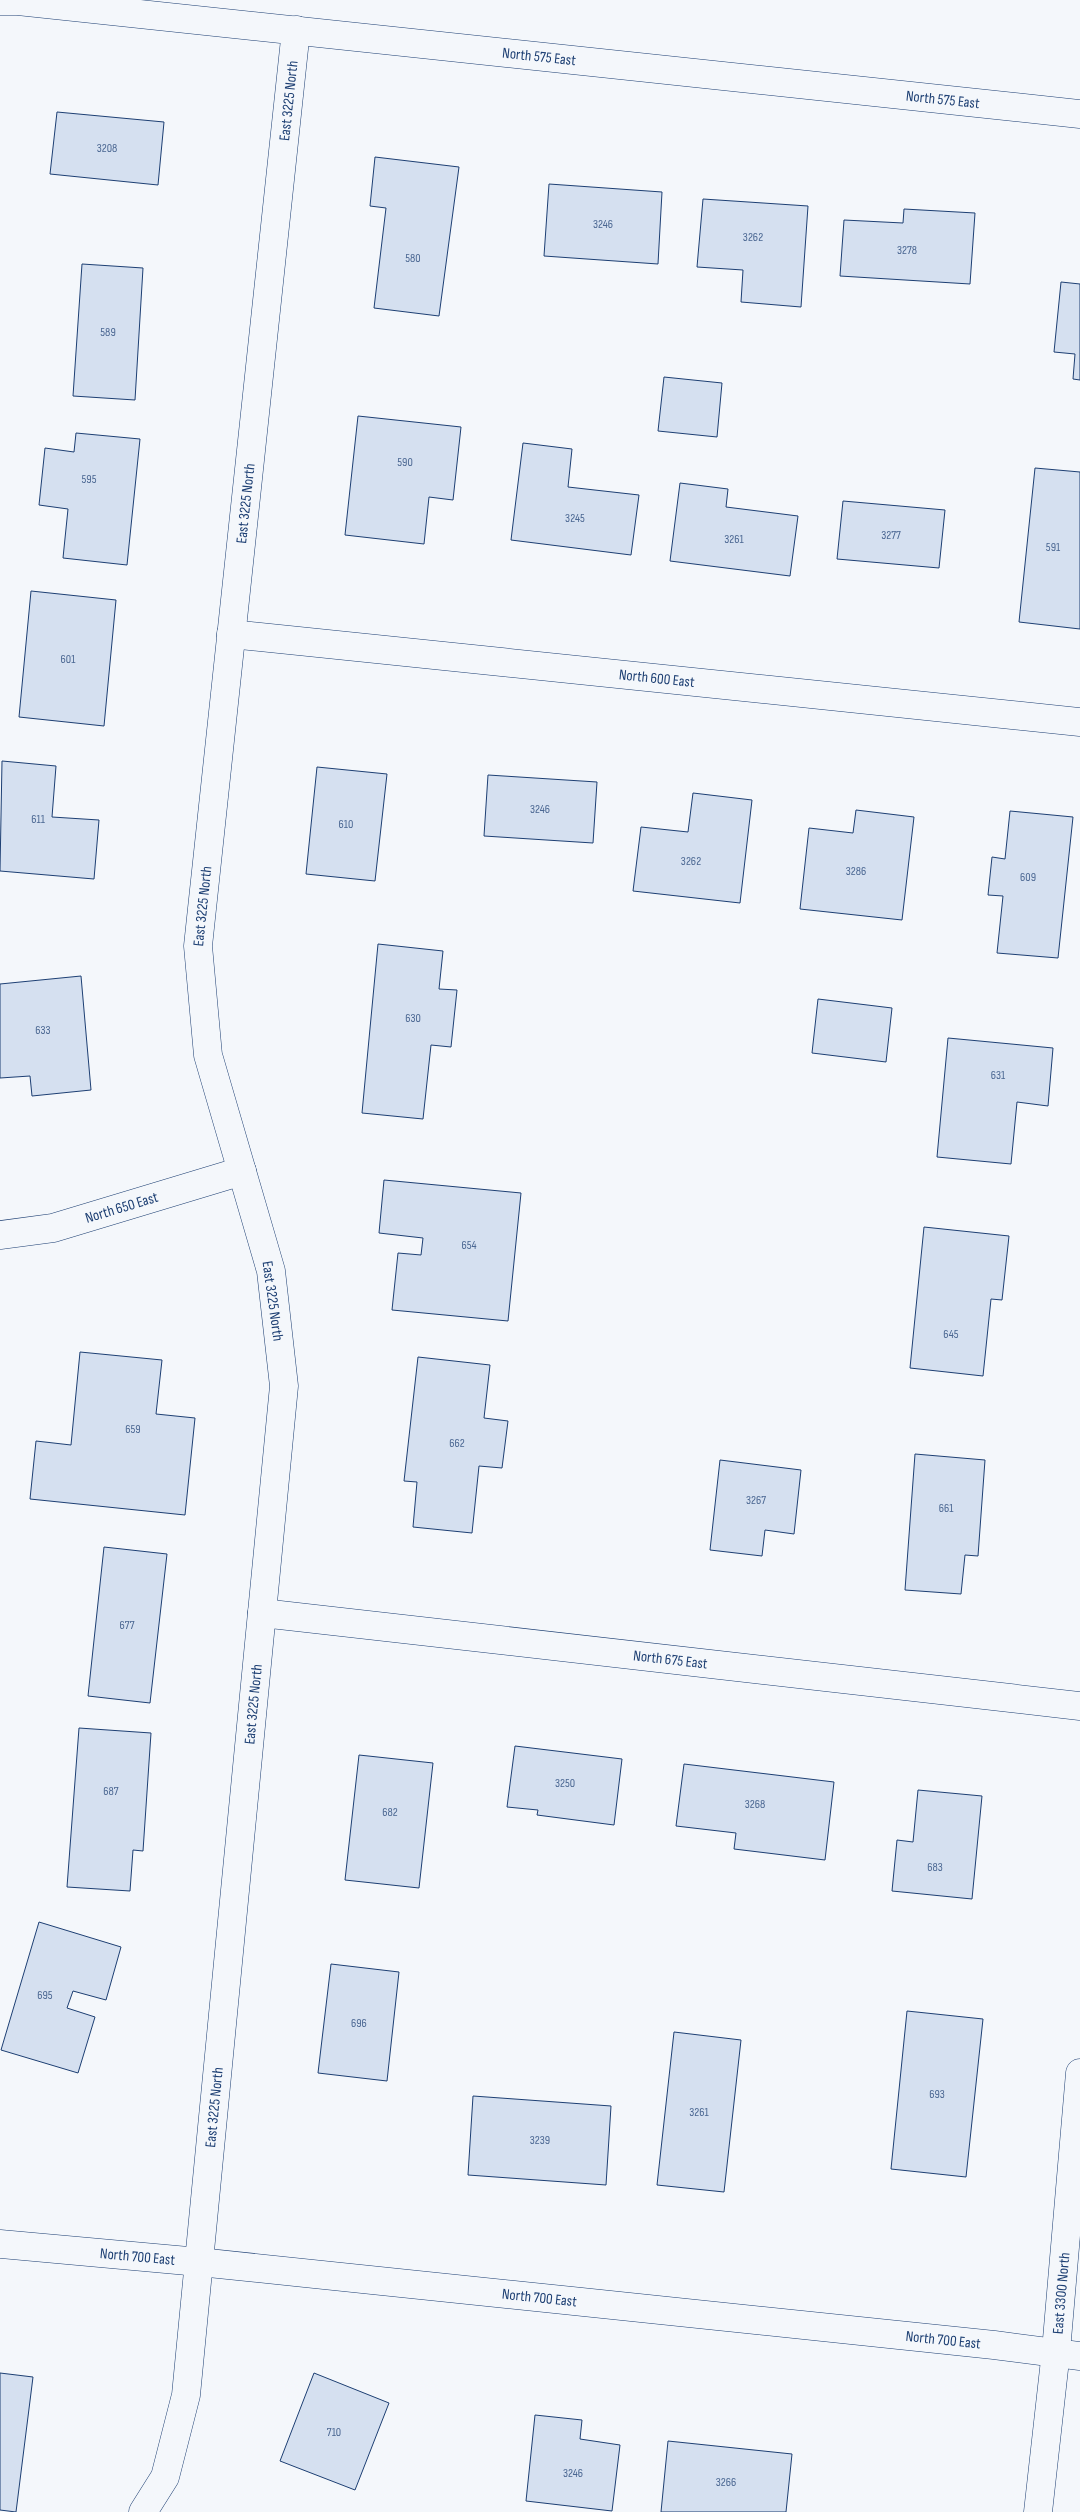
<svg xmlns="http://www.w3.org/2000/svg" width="1080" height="2512" font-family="'Sofia Sans Condensed',sans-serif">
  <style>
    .building { fill: #d5e0f0; stroke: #1d3f73 }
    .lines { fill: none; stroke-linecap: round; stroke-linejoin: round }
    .minor-casing { stroke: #1d3f73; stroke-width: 29 }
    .minor { stroke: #f4f7fb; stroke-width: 28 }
    .labels { text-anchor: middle; stroke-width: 4; stroke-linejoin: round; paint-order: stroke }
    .number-label { font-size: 12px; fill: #4b6792 }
    .street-label { font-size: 15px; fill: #1d3f73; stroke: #f4f7fb }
  </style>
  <rect width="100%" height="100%" fill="#f4f7fb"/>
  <!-- building -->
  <path class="building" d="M57,112L164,122L158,185L50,174Z
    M375,157L459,167L439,316L374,308L386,208L370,206Z
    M549,184L662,192L658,264L544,256Z
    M703,199L808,206L801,307L741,302L743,270L697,267Z
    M904,209L975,213L970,284L840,276L844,220L903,223Z
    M82,264L143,268L135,400L73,396Z
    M1061,282L1080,284V380L1073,379L1075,354L1054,352Z
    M664,377L722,383L717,437L658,431Z
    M358,416L461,427L453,500L429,497L424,544L345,535Z
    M76,433L140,439L127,565L63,558L68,509L39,505L45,448L74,452Z
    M523,443L572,449L568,487L639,495L631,555L511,540Z
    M1035,468L1080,472V629L1019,622Z
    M680,483L728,489L726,507L798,516L790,576L670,561Z
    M843,501L945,510L939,568L837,559Z
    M31,591L116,600L104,726L19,717Z
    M2,761L56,766L52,817L99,820L94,879L0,871Z
    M317,767L387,774L375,881L306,874Z
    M488,775L597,782L593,843L484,836Z
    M693,793L752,800L740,903L633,891L641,827L688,832Z
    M856,810L914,817L902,920L800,909L809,828L853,833Z
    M1010,811L1073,817L1058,958L997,953L1003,896L988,895L992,857L1005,859Z
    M378,944L443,951L439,989L457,990L451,1047L431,1045L423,1119L362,1113Z
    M81,976L91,1090L32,1096L30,1076L0,1078V984Z
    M818,999L892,1008L886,1062L812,1053Z
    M948,1038L1053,1048L1048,1106L1017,1102L1011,1164L937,1157Z
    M384,1180L521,1193L508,1321L392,1310L398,1253L421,1255L423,1238L379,1233Z
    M924,1227L1009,1236L1002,1300L991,1299L983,1376L910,1368Z
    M80,1352L162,1360L156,1414L195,1418L185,1515L30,1499L36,1441L71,1445Z
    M418,1357L490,1365L484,1418L508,1421L502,1468L479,1466L472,1533L413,1527L417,1482L404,1481Z
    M915,1454L985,1460L978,1556L965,1555L961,1594L905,1590Z
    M720,1460L801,1470L794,1534L765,1530L762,1556L710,1550Z
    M104,1547L167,1554L150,1703L88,1696Z
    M79,1728L151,1733L143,1851L133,1850L130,1891L67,1887Z
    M515,1746L622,1759L614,1825L537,1815L538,1810L507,1807Z
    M359,1755L433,1763L419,1888L345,1880Z
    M684,1764L834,1782L825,1860L734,1849L736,1833L676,1826Z
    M918,1790L982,1796L972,1899L892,1891L897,1840L913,1842Z
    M39,1922L121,1947L106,2000L73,1991L67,2008L95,2017L78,2073L1,2050Z
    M331,1964L399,1972L387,2081L318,2073Z
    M907,2011L983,2019L966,2177L891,2169Z
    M674,2032L741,2040L724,2192L657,2185Z
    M473,2096L611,2106L606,2185L468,2175Z
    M0,2373L33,2377L16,2512L0,2510Z
    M314,2373L389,2403L355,2490L280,2461Z
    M535,2415L582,2420L580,2439L620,2445L612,2511L526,2501Z
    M668,2441L792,2454L786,2512H661Z"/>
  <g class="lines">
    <!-- minor casing -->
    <g class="minor-casing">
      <g id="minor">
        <path id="s1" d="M0,1H18L1080,114"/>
        <path id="s2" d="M231,634L1080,722"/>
        <path id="s3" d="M0,1235L53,1228L242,1171"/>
        <path id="s4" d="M262,1613L1080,1706"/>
        <path id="s5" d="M0,2244L199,2262L994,2345L1080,2356"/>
        <path id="s6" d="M143,2512L165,2477L186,2395L284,1386L271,1271L208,1055L198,946L296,30"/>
        <path id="s7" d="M1038,2512L1056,2351L1080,2073"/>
      </g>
    </g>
    <!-- minor -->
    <use href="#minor" class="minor"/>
  </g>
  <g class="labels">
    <!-- number labels -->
    <g class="number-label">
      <text x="107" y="152">3208</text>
      <text x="603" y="228">3246</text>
      <text x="753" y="241">3262</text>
      <text x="907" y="254">3278</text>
      <text x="413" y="262">580</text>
      <text x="108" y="336">589</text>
      <text x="405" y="466">590</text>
      <text x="89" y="483">595</text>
      <text x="575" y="522">3245</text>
      <text x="891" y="539">3277</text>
      <text x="734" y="543">3261</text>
      <text x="1053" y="551">591</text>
      <text x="68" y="663">601</text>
      <text x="540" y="813">3246</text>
      <text x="38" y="823">611</text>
      <text x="346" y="828">610</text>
      <text x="691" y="865">3262</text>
      <text x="856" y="875">3286</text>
      <text x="1028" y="881">609</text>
      <text x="413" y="1022">630</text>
      <text x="43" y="1034">633</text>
      <text x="998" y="1079">631</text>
      <text x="469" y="1249">654</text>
      <text x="951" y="1338">645</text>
      <text x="133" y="1433">659</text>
      <text x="457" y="1447">662</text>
      <text x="756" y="1504">3267</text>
      <text x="946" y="1512">661</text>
      <text x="127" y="1629">677</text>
      <text x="565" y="1787">3250</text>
      <text x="111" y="1795">687</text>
      <text x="755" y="1808">3268</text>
      <text x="390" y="1816">682</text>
      <text x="935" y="1871">683</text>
      <text x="45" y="1999">695</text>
      <text x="359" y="2027">696</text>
      <text x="937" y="2098">693</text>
      <text x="699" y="2116">3261</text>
      <text x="540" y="2144">3239</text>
      <text x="334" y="2436">710</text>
      <text x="573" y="2477">3246</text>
      <text x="726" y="2486">3266</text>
    </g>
    <!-- street labels -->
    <g class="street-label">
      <text dy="5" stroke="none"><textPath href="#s1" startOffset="542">North 575 East</textPath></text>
      <text dy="5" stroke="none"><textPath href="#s1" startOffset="948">North 575 East</textPath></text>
      <text dy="5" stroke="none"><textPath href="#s6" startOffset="2440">East 3225 North</textPath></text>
      <text dy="5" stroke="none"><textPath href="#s6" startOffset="2035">East 3225 North</textPath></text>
      <text dy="5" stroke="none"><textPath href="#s2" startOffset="428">North 600 East</textPath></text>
      <text dy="5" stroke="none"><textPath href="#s6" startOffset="1630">East 3225 North</textPath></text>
      <text dy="5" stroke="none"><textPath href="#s3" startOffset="125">North 650 East</textPath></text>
      <text transform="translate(273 1301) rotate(82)" y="5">East 3225 North</text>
      <text dy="5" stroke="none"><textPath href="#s4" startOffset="411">North 675 East</textPath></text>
      <text dy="5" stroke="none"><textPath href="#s6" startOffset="820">East 3225 North</textPath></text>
      <text dy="5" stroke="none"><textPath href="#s6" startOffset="415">East 3225 North</textPath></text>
      <text dy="5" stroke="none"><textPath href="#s5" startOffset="138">North 700 East</textPath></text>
      <text dy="5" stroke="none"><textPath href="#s7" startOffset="220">East 3300 North</textPath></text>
      <text dy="5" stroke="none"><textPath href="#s5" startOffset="542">North 700 East</textPath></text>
      <text dy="5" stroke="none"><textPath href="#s5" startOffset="948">North 700 East</textPath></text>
    </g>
  </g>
</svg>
